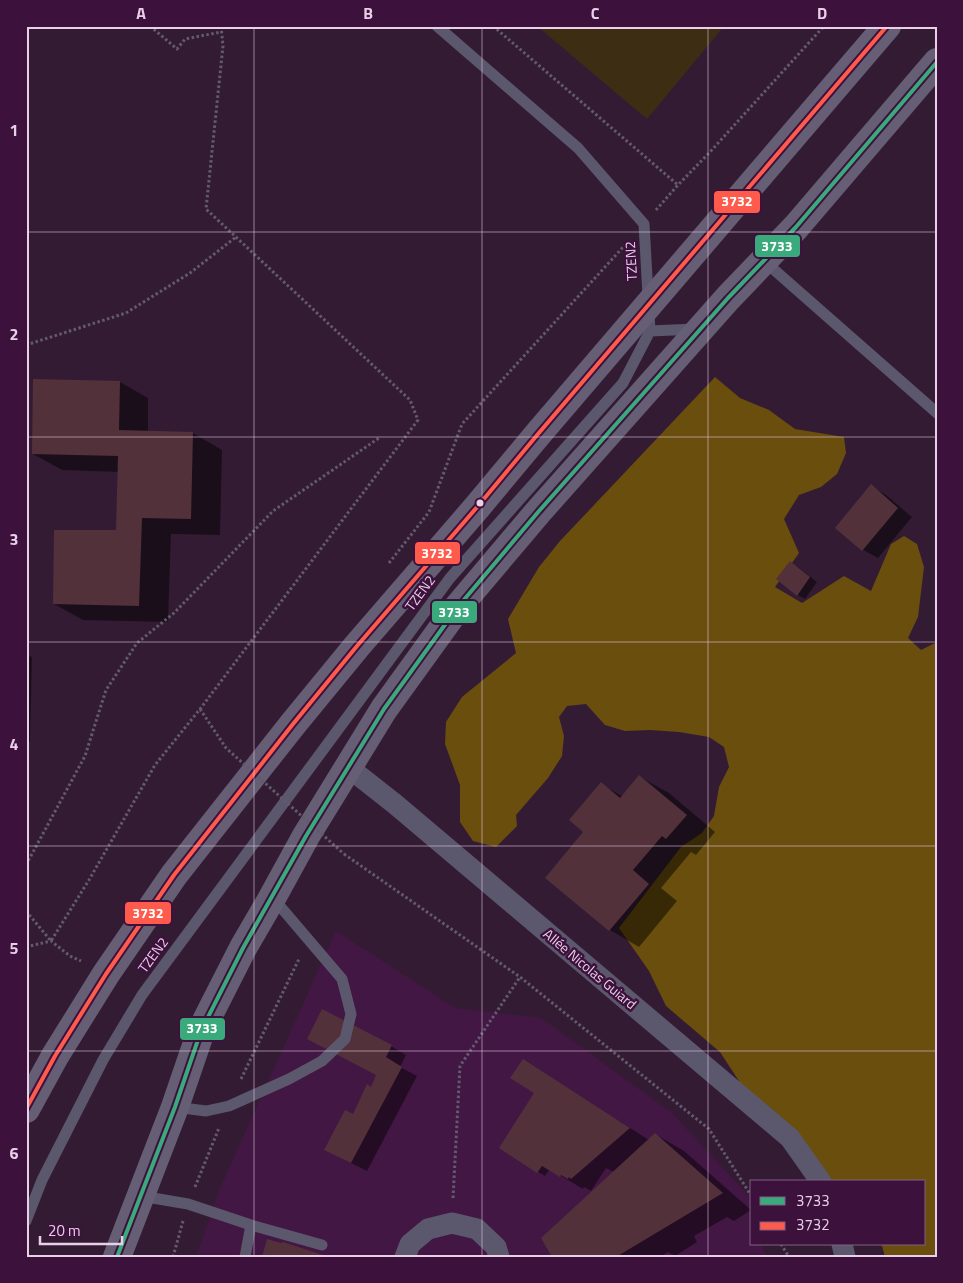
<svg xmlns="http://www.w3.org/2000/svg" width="963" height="1283" font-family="'Titillium Web',sans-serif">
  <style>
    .built { fill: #431744 }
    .green { fill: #3d2d13 }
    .forest { fill: #694e0d }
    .shadow { fill: #0007 }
    .building { fill: #52313b }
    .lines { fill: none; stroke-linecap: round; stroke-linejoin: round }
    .path { stroke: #635a6e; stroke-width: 3; stroke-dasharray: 2.5 2.5; stroke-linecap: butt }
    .lane { stroke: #5b586d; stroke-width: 11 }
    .street { stroke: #5b586d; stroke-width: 21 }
    .primary { stroke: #655e74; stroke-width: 28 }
    .path-bridge { stroke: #635a6e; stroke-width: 3; stroke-dasharray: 2.5 2.5; stroke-linecap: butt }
    .bus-1-casing { stroke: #3c123d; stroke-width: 8 }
    .bus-2-casing { stroke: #3c123d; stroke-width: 8 }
    .bus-1 { stroke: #3aaa7d; stroke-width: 4 }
    .bus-2 { stroke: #ff5b4d; stroke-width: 4 }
    .grid { fill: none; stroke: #eacfe9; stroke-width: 1; stroke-opacity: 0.55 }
    .bus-dot { fill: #eacfe9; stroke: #3c123d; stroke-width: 2 }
    .labels { text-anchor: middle; stroke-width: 5; stroke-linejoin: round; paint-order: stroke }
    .street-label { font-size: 14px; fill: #eacfe9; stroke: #3c123d }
    .line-badge { stroke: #3c123d; stroke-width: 2 }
    .badge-label { font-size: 14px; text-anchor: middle; font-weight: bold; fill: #fff }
    .neatline { fill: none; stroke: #eacfe9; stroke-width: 2 }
    .grid-label { font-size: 16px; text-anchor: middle; font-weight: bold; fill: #eacfe9 }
  </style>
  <rect width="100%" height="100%" fill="#331c33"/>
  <!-- built -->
  <path class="built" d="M336,931L455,1008L541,1018L672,1113L748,1195L752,1207V1244H762L766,1257H196L221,1186Z"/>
  <!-- green -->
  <path class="green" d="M537,26H724L647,119Z"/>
  <!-- forest -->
  <path class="forest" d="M715,377L740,398L769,410L795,429L844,437L846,453L837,474L821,487L799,495L784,519L799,553L775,587L802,603L844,576L871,591L891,544L904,536L917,544L924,567L918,617L908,638L921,650L937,642V1257H885L882,1246L879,1244H924V1182H822L754,1104L720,1052L666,1006L649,971L619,928L681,847L702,833L714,816L719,787L729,767L724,747L709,737L679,732L650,730L625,731L605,725L586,704L567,706L559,717L564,736L562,756L548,778L516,815L517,826L496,847L473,841L460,822V785L445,744L446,722L462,697L516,653L508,619L539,567L560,541Z"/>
  <!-- shadow -->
  <path class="shadow" d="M120,382L148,398V432L193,433L222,450L220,535L171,534L168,622L83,620L54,604L118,531L119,472L62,470L33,454Z
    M871,486L886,495L912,517L878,558L863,550Z
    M791,563L798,567L817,582L805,599L798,595L777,579Z
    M26,654L32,657L30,742H26Z
    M640,777L669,793L715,832L696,855L691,852L661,888L677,901L639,947L610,930L547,877L585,832L601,784L623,797Z
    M391,1046L406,1055L400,1067L417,1076L367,1171L341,1158L353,1116L371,1088L378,1075L323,1047Z
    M545,1074L649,1140L655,1134L684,1151L751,1210L734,1221L727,1217L694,1236L697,1242L675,1256L668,1252L660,1257H553L614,1172L606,1168L591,1191L584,1187L583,1189L550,1169L545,1176L500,1148L536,1093Z"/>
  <!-- building -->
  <path class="building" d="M33,379L120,381L119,430L193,432L191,519L142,518L139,606L53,604L54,530H116L118,456L32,454Z
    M871,484L898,508L862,551L835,528Z
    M790,561L810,577L797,596L776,579Z
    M639,775L687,815L666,839L662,836L633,870L649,884L609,931L545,878L583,832L569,820L601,782L620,798Z
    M322,1009L392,1045L386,1057L402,1067L351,1163L324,1150L345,1110L353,1114L367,1084L371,1087L376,1075L307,1039Z
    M523,1059L630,1128L571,1179L569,1177L568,1179L561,1175L560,1177L542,1166L537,1173L499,1148L534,1093L510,1078Z
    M655,1133L723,1193L616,1257H552L541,1238Z
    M267,1239L281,1243L283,1242L329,1257H262Z"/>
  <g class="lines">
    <!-- path -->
    <path class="path" d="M150,26L177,49L185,39L221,32
      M493,26L678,185
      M656,210L678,185L710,152L824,26
      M26,345L126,313L190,273L236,237
      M389,563L429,512L462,424L625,245
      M344,854L520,977L709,1129L752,1197
      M26,865L85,756L106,690L137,643L174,613L273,511L379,438
      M26,911L51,941L89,880L155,765L200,709L418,420L410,400L206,209L223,46L221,26
      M26,947L51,941L70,956L81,961
      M241,1079L299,959
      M195,1187L219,1128
      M453,1198L460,1066L520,977
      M781,1244L789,1257
      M173,1257L183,1221"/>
    <!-- lane -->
    <path class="lane" d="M764,261L937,413
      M650,331L696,329
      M175,1107L206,1111L229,1106L289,1079L322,1061L345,1039L351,1014L342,979L273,898
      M141,1196L188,1204L251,1225L322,1245
      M26,1221L42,1180L103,1060L142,995L450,578L623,383L650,331L644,224L578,148L437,26
      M245,1257L251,1225"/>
    <!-- street -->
    <path class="street" d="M348,767L395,804L790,1138L821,1182
      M842,1244L845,1257
      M405,1257L410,1244L428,1229L452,1223L477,1229L496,1247L499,1257"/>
    <!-- primary -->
    <path class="primary" d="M26,1109L55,1056L106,974L174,875L293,724L357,646L478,506L538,434L887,26
      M117,1257L175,1107L201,1031L212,1009L243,948L272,898L306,836L384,709L457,608L539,511L728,298L796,227L937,62"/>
    <!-- path-bridge -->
    <path class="path-bridge" d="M200,709L226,748L344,854"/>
    <!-- bus-1 casing -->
    <g class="bus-1-casing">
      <path id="bus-1" d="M117,1257L175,1107L201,1031L243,948L306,836L384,709L457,608L539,511L728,298L796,227L937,62"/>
    </g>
    <!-- bus-2 casing -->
    <g class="bus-2-casing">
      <path id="bus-2" d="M26,1109L55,1056L106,974L174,875L293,724L357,646L478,506L538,434L887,26"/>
    </g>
    <!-- bus-1 -->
    <use href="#bus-1" class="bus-1"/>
    <!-- bus-2 -->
    <use href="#bus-2" class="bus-2"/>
  </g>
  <!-- grid -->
  <path class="grid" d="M254,26V1257M482,26V1257M708,26V1257M26,232H937M26,437H937M26,642H937M26,846H937M26,1051H937"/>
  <!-- markers -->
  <circle class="bus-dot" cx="480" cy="503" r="4.5"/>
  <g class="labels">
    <!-- street labels -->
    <g class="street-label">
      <text transform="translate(631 261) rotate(-93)" y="5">TZEN2</text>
      <text transform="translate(420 593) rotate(-54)" y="5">TZEN2</text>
      <text transform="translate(153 955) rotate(-54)" y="5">TZEN2</text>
      <text transform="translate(590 969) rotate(40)" y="5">Allée Nicolas Guiard</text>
    </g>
  </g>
  <g class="line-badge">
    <rect x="713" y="190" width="48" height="24" rx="5" fill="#ff5b4d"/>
    <rect x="754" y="234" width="47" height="24" rx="5" fill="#3aaa7d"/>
    <rect x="414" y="541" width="47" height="24" rx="5" fill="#ff5b4d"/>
    <rect x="431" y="600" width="47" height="24" rx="5" fill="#3aaa7d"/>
    <rect x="124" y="901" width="48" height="24" rx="5" fill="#ff5b4d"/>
    <rect x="179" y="1017" width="47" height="24" rx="5" fill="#3aaa7d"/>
  </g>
  <g class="badge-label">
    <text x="737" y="206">3732</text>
    <text x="777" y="251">3733</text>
    <text x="437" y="558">3732</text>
    <text x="454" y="617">3733</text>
    <text x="148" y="918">3732</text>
    <text x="202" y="1033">3733</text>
  </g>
  <!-- border -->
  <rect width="963" height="1283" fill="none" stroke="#3c123d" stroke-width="55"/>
  <!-- legend -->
  <rect x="750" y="1180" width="175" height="65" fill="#3c123d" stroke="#825e82"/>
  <rect x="760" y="1197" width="25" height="8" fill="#3aaa7d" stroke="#825e82"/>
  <text x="796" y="1206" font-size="15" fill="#eacfe9">3733</text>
  <rect x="760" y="1222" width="25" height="8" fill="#ff5b4d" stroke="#825e82"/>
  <text x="796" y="1230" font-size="15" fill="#eacfe9">3732</text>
  <!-- scale -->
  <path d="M40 1236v8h82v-8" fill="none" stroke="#eacfe9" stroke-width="2.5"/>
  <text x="48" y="1236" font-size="15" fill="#eacfe9" stroke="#3c123d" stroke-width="4" paint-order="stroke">20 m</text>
  <rect x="28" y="28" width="908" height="1228" class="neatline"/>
  <g class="grid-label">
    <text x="141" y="19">A</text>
    <text x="368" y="19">B</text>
    <text x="595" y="19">C</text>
    <text x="822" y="19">D</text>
    <text x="14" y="136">1</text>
    <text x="14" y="340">2</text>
    <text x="14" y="545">3</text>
    <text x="14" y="750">4</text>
    <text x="14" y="954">5</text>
    <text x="14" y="1159">6</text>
  </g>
</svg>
